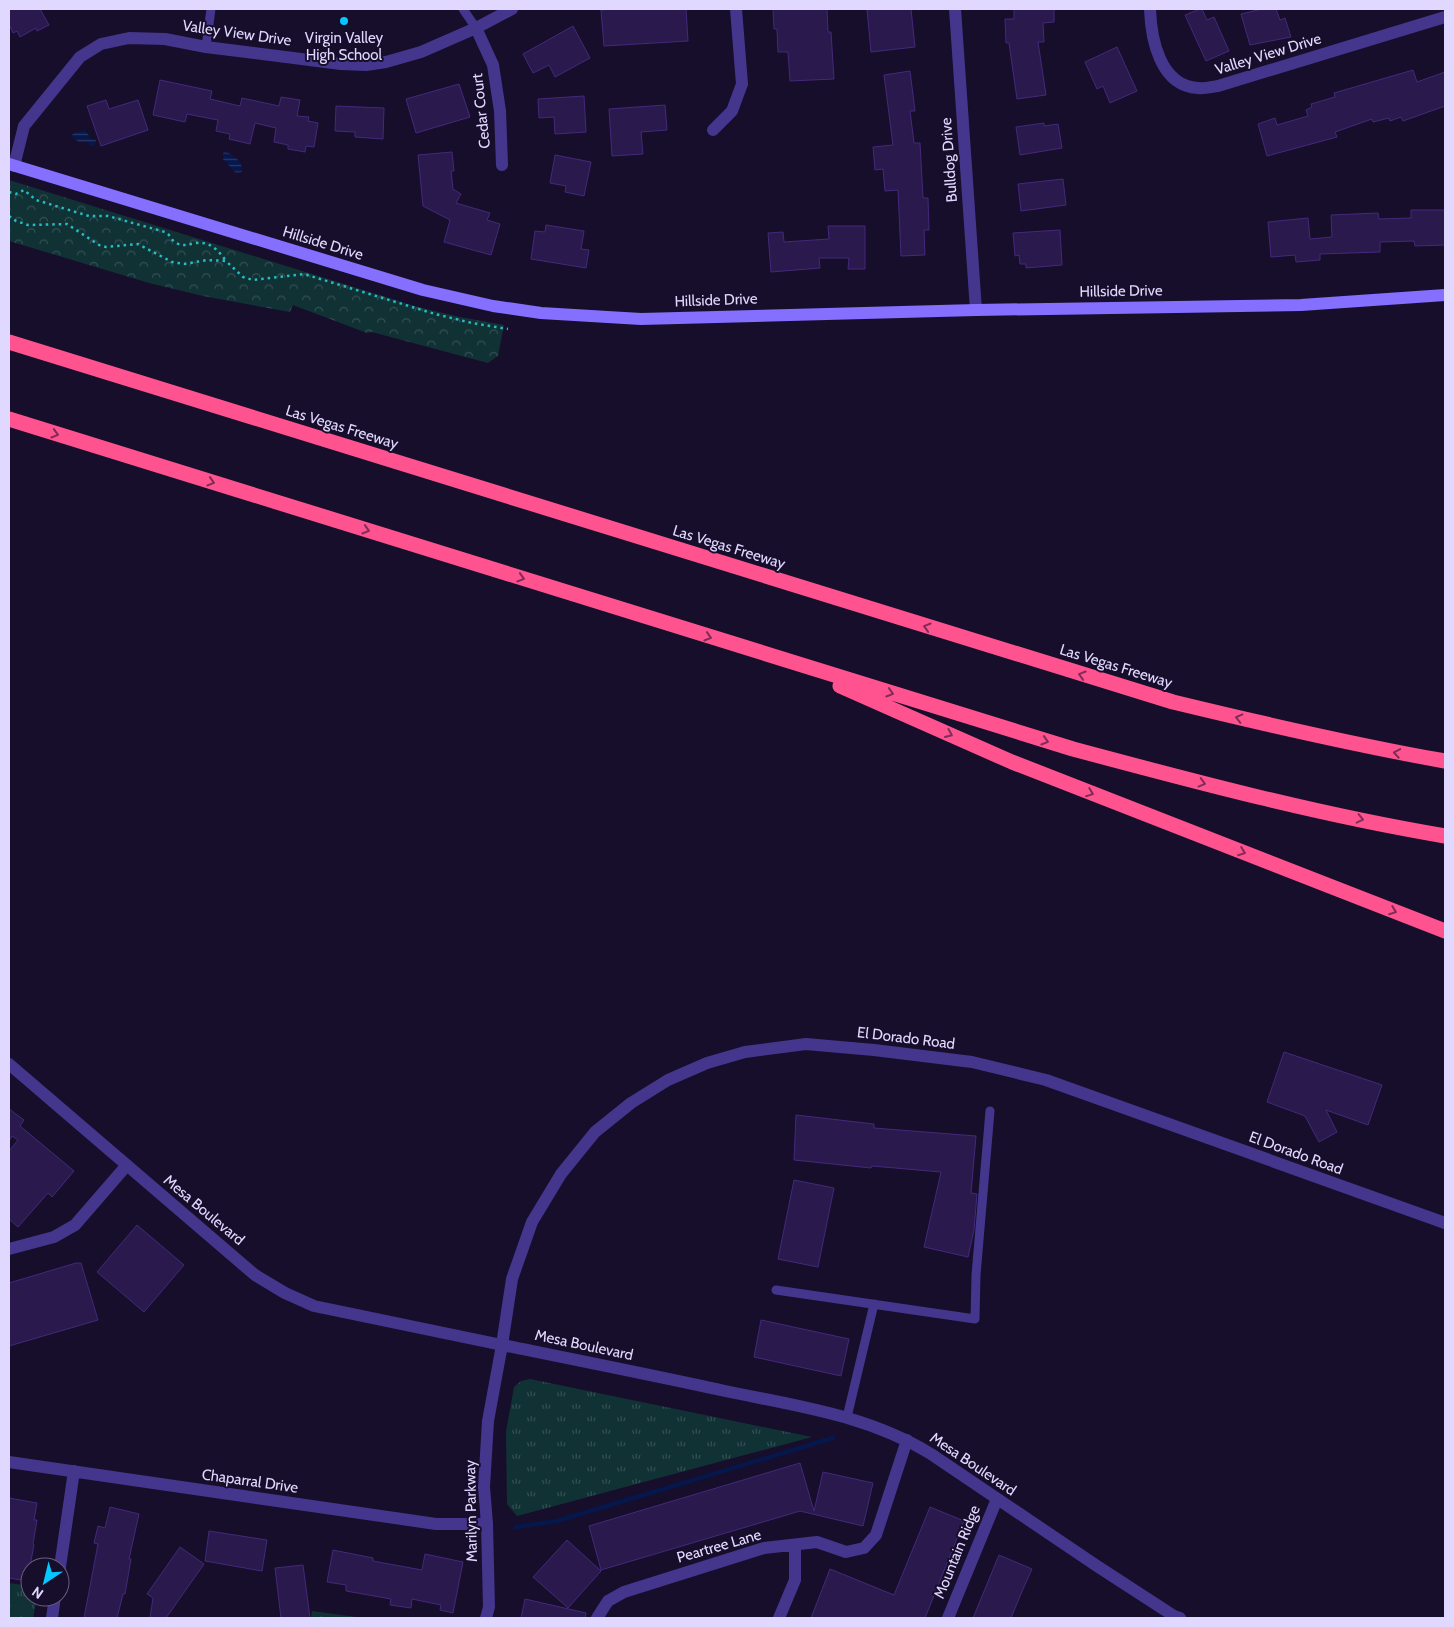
<svg xmlns="http://www.w3.org/2000/svg" width="1454" height="1627" font-family="Cabin,sans-serif">
  <style>
    .grass { fill: url(#grass-tufts) }
    .forest { fill: url(#forest-crowns) }
    .water { fill: url(#water-rules) }
    .lines { fill: none; stroke-linecap: round; stroke-linejoin: round }
    .stream { stroke: #06174c; stroke-width: 4.5 }
    .building { fill: #2a194d; stroke: #43297b }
    .path { stroke: #26bcc5; stroke-width: 2.5; stroke-dasharray: 2.5 4; stroke-linecap: butt }
    .service { stroke: #44368d; stroke-width: 9 }
    .minor { stroke: #44368d; stroke-width: 12 }
    .tertiary { stroke: #44368d; stroke-width: 12 }
    .secondary { stroke: #846fff; stroke-width: 12 }
    .motorway { stroke: #ff5390; stroke-width: 15 }
    .oneway { stroke: #7f2d58 }
    .poi-dot { fill: #04c7ff; stroke: #170e2b; stroke-width: 2 }
    .labels { text-anchor: middle; stroke-width: 4; stroke-linejoin: round; paint-order: stroke }
    .street-label { font-size: 15px; fill: #e1d8ff; stroke: #170e2b }
    .poi-label { font-size: 15px; fill: #e1d8ff; stroke: #170e2b }
  </style>
  <defs>
    <pattern id="grass-tufts" width="24" height="20" patternUnits="userSpaceOnUse" patternTransform="scale(1.25)"><rect width="24" height="20" fill="#113235"/><path d="M3 7l-1-3M5 7V3M7 7l1-3M15 17l-1-3M17 17v-4M19 17l1-3" fill="none" stroke="#334f53"/></pattern>
    <pattern id="forest-crowns" width="20" height="18" patternUnits="userSpaceOnUse" patternTransform="scale(1.25)"><rect width="20" height="18" fill="#113235"/><path d="M2 6a3 3 0 1 1 6 0M12 15a3 3 0 1 1 6 0" fill="none" stroke="#334f53"/></pattern>
    <pattern id="water-rules" width="6" height="5" patternUnits="userSpaceOnUse" patternTransform="scale(1.25)"><rect width="6" height="5" fill="#06174c"/><path d="M0 2.5h6" fill="none" stroke="#2a3867"/></pattern>
  </defs>
  <rect width="100%" height="100%" fill="#170e2b"/>
  <!-- grass -->
  <path class="grass" d="M530,1379L812,1437L517,1516L507,1504L506,1432L514,1387L521,1381Z
    M9,1583L30,1586V1597H37L33,1618H9Z
    M312,1611L363,1618H311Z"/>
  <!-- forest -->
  <path class="forest" d="M9,180L418,307L460,317L504,325L498,356L488,363L372,332L367,333L293,305L290,312L203,296L149,283L9,241Z"/>
  <!-- water -->
  <path class="water" d="M85,130L91,139L96,140L95,145L90,146L88,142H79L71,136L74,133Z
    M225,152C231,153 237,159 241,163L242,172L236,173L223,159V153Z"/>
  <g class="lines">
    <!-- stream -->
    <path class="stream" d="M516,1527L557,1521L833,1438"/>
  </g>
  <!-- building -->
  <path class="building" d="M9,9H40L49,25L37,31L36,28L20,37L17,31L13,33L9,24Z
    M614,9H686L688,41L604,46L601,10Z
    M773,9H827L828,32H831L834,79L790,81L788,52H778L777,29H774Z
    M867,9H911L915,47L871,52Z
    M1014,9H1054V22L1043,23L1044,42H1038L1046,95L1017,99L1009,43H1006L1005,19H1014Z
    M1200,9H1202L1207,20L1214,17L1229,51L1206,61L1185,15Z
    M1262,9H1276L1280,20L1285,18L1291,37L1250,45L1241,14Z
    M573,26L590,58L555,77L549,65L533,73L523,54Z
    M1117,47L1137,91L1110,103L1103,86L1097,89L1085,62Z
    M1413,70L1417,82L1445,72V106L1403,121L1401,117L1390,121L1389,118L1373,122L1372,119L1335,132L1337,137L1267,156L1258,124L1275,118L1277,125L1308,116L1306,110L1312,107L1311,104L1335,97L1334,93Z
    M910,71L915,111H910L914,143H920L923,198H928L929,230H924L925,255L901,256L898,190L885,191L883,169L875,170L873,147L893,145L884,75Z
    M160,80L212,91L210,99L240,106L242,98L279,106L281,97L300,100L297,116L309,117L308,121L318,123L314,147L306,146L305,152L288,149V145L274,142L276,128L255,123L250,144L229,139L230,134L216,131L218,120L187,114L185,122L153,115Z
    M459,84L470,117L416,133L406,99Z
    M584,96L586,132L555,134L554,117L539,118L538,99Z
    M106,100L109,109L138,100L148,130L101,146L87,106Z
    M665,105L667,130L641,132L643,154L612,156L609,109Z
    M336,106L384,108L383,139L355,137V132L335,131Z
    M1044,123V126L1058,124L1062,148L1020,155L1016,127Z
    M452,152L454,171H451L453,189L461,194L456,203L490,213L487,220L500,224L491,255L444,242L450,220L423,206L418,155Z
    M555,155L591,162L584,196L565,192L566,186L550,183Z
    M1063,179L1066,205L1021,211L1018,184Z
    M1411,210H1445V245L1415,246L1414,241L1380,242V252L1320,254V260L1296,262L1295,255L1271,257L1268,222L1308,218L1310,239L1332,237L1331,215L1378,213L1379,219L1411,218Z
    M546,225L584,231L581,249L589,250L586,268L531,259L535,231L545,232Z
    M828,226H865V269H848L849,258H819L820,268L771,272L768,233L783,232L784,242L829,239Z
    M1060,230L1062,265L1026,268V264H1020L1019,255L1015,256L1013,233Z
    M1284,1052L1382,1085L1368,1125L1326,1110L1337,1132L1319,1142L1305,1116L1267,1102Z
    M9,1109L24,1120L20,1126L74,1171L52,1197L48,1193L18,1227L9,1219V1151L18,1140L12,1136L9,1141Z
    M796,1115L874,1124V1128L976,1136L971,1193L977,1194L974,1230L968,1257L924,1247L941,1172L872,1166L871,1168L794,1160Z
    M794,1180L834,1188L818,1267L778,1259Z
    M137,1225L184,1265L144,1312L97,1272Z
    M76,1263H81L98,1320L9,1346V1283Z
    M761,1320L849,1339L841,1376L754,1357Z
    M800,1463L814,1511L823,1472L873,1483L863,1526L800,1511L601,1570L589,1526Z
    M9,1498L37,1503L34,1520H37L33,1544L34,1545L27,1581L9,1578Z
    M110,1507L139,1514L129,1559H131L125,1594H123L117,1618H84L98,1544L94,1543L98,1526L105,1528Z
    M930,1507L964,1521L925,1618H811L830,1569L894,1595Z
    M209,1531L267,1540L262,1571L205,1561Z
    M567,1540L601,1571L568,1608L533,1577Z
    M180,1547L204,1564L166,1618H150L153,1598L147,1594Z
    M333,1550L373,1558V1561L422,1570L425,1554L463,1562L453,1613L440,1610L441,1605L412,1599L411,1608L390,1605L391,1599L346,1591V1585L327,1582Z
    M999,1555L1032,1569L1023,1589L1011,1618H973Z
    M303,1565L310,1618H281L275,1568Z
    M525,1599L586,1613L585,1618H521Z"/>
  <g class="lines">
    <!-- path -->
    <path class="path" d="M9,192L16,194L24,190L36,200L89,216H108L165,232C170,234 171,240 176,243C184,247 189,244 196,243C210,241 219,251 226,261
      M9,216L16,221L28,225L67,224L99,245L106,247L138,244L172,262L184,264L207,260L226,261L243,277L253,280L304,274L435,314L472,323L508,329"/>
    <!-- service -->
    <path class="service" d="M463,9L476,28
      M206,47L211,9
      M776,1290L975,1319L976,1275L990,1111
      M847,1417L874,1304"/>
    <!-- minor -->
    <path class="minor" d="M955,9L976,310
      M1150,9C1151,39 1160,86 1198,88C1204,89 1211,87 1218,86L1445,17
      M476,28L493,65L500,111L502,165
      M713,130L732,111L742,84L736,9
      M14,166L24,126L80,57L101,44L129,38L165,39L206,47L341,64L366,65L386,62L421,52L476,28L512,9
      M9,1064L255,1275L285,1293L314,1306L502,1345L512,1279L532,1222L561,1174L595,1132L631,1103L668,1080L707,1063L745,1052L806,1044L874,1050L972,1062L1046,1080L1445,1223
      M9,1249L54,1237L75,1225L127,1165
      M9,1462L436,1524H487
      M60,1567L74,1471
      M52,1618L55,1597
      M597,1618L608,1601L624,1592L764,1548L817,1542L846,1552L864,1548L876,1535L907,1440
      M779,1618L795,1580V1545
      M948,1618L997,1499"/>
    <!-- tertiary -->
    <path class="tertiary" d="M486,1618L489,1607L487,1524L484,1487L488,1421L502,1345C576,1360 651,1375 725,1391C797,1406 867,1415 931,1454L1097,1566L1174,1616L1180,1618"/>
    <!-- secondary -->
    <path class="secondary" d="M9,164L423,290L493,306L541,313L641,319L976,310L1301,305L1445,295"/>
    <!-- motorway -->
    <path class="motorway" d="M9,342L1173,702C1264,724 1354,745 1445,761
      M9,419L1073,749C1196,782 1320,815 1445,836
      M840,686L1012,762L1445,931"/>
  </g>
  <!-- one-way arrows -->
  <defs><path id="oneway-chevron" d="M-2-3.5L2.5 0L-2 3.5" fill="none" stroke-width="1.6" stroke-linecap="round" stroke-linejoin="round" transform="scale(1.25)"/></defs>
  <g class="oneway">
    <use href="#oneway-chevron" transform="translate(55 434) rotate(17)"/>
    <use href="#oneway-chevron" transform="translate(211 482) rotate(17)"/>
    <use href="#oneway-chevron" transform="translate(366 530) rotate(17)"/>
    <use href="#oneway-chevron" transform="translate(521 578) rotate(17)"/>
    <use href="#oneway-chevron" transform="translate(927 627) rotate(-163)"/>
    <use href="#oneway-chevron" transform="translate(708 637) rotate(17)"/>
    <use href="#oneway-chevron" transform="translate(1082 675) rotate(-163)"/>
    <use href="#oneway-chevron" transform="translate(890 693) rotate(17)"/>
    <use href="#oneway-chevron" transform="translate(1239 718) rotate(-166)"/>
    <use href="#oneway-chevron" transform="translate(949 734) rotate(24)"/>
    <use href="#oneway-chevron" transform="translate(1045 741) rotate(17)"/>
    <use href="#oneway-chevron" transform="translate(1397 753) rotate(-170)"/>
    <use href="#oneway-chevron" transform="translate(1202 783) rotate(15)"/>
    <use href="#oneway-chevron" transform="translate(1090 793) rotate(21)"/>
    <use href="#oneway-chevron" transform="translate(1360 819) rotate(13)"/>
    <use href="#oneway-chevron" transform="translate(1242 852) rotate(21)"/>
    <use href="#oneway-chevron" transform="translate(1393 911) rotate(21)"/>
  </g>
  <!-- markers -->
  <circle class="poi-dot" cx="344" cy="21" r="5"/>
  <g class="labels">
    <!-- street labels -->
    <g class="street-label">
      <text transform="translate(237 33) rotate(8)" y="5">Valley View Drive</text>
      <text transform="translate(1268 54) rotate(-17)" y="5">Valley View Drive</text>
      <text transform="translate(481 111) rotate(-96)" y="5">Cedar Court</text>
      <text transform="translate(949 160) rotate(-94)" y="5">Bulldog Drive</text>
      <text transform="translate(323 243) rotate(17)" y="5">Hillside Drive</text>
      <text transform="translate(1121 291) rotate(-1)" y="5">Hillside Drive</text>
      <text transform="translate(716 300) rotate(-2)" y="5">Hillside Drive</text>
      <text transform="translate(342 427) rotate(17)" y="5">Las Vegas Freeway</text>
      <text transform="translate(729 547) rotate(17)" y="5">Las Vegas Freeway</text>
      <text transform="translate(1116 666) rotate(17)" y="5">Las Vegas Freeway</text>
      <text transform="translate(906 1038) rotate(7)" y="5">El Dorado Road</text>
      <text transform="translate(1296 1153) rotate(20)" y="5">El Dorado Road</text>
      <text transform="translate(204 1210) rotate(40)" y="5">Mesa Boulevard</text>
      <text transform="translate(584 1345) rotate(12)" y="5">Mesa Boulevard</text>
      <text transform="translate(973 1464) rotate(34)" y="5">Mesa Boulevard</text>
      <text transform="translate(250 1481) rotate(8)" y="5">Chaparral Drive</text>
      <text transform="translate(471 1511) rotate(-91)" y="5">Marilyn Parkway</text>
      <text transform="translate(719 1546) rotate(-16)" y="5">Peartree Lane</text>
      <text transform="translate(957 1552) rotate(-68)" y="5">Mountain Ridge</text>
    </g>
    <!-- poi labels -->
    <g class="poi-label">
      <text x="344" y="43">Virgin Valley<tspan x="344" dy="17">High School</tspan></text>
    </g>
  </g>
  <!-- border -->
  <rect width="1454" height="1627" fill="none" stroke="#e1d8ff" stroke-width="20"/>
  <!-- north arrow -->
  <g transform="translate(45 1582) rotate(215)"><circle r="24" fill="#170e2b" stroke="#685f80"/>
  <path d="M0-4L9 19L0 12L-9 19Z" fill="#04c7ff"/>
  <text y="-8" font-size="14" font-weight="bold" text-anchor="middle" fill="#e1d8ff">N</text>
  </g>
</svg>
